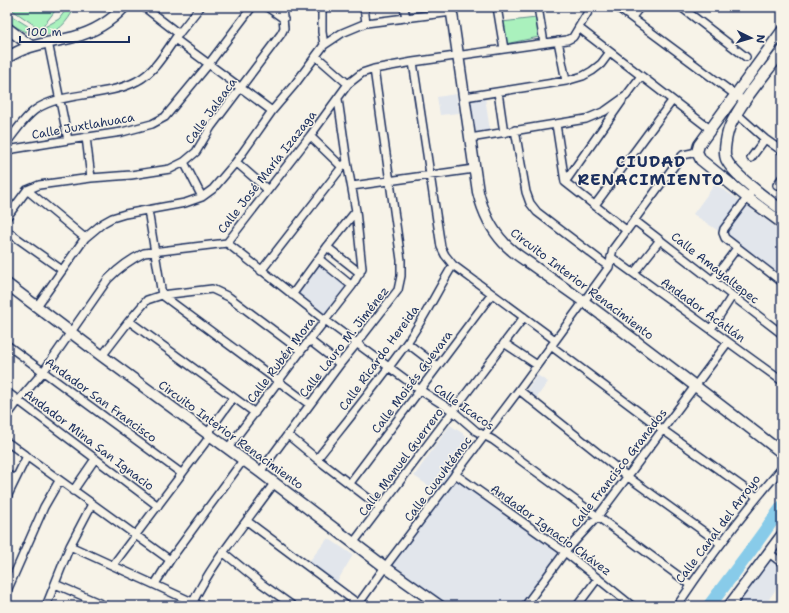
<svg xmlns="http://www.w3.org/2000/svg" width="789" height="613" font-family="'Shantell Sans',sans-serif">
  <style>
    .built { fill: #e2e6ec }
    .green { fill: #aaf1bd; stroke: #62908e }
    .lines { fill: none; stroke-linecap: round; stroke-linejoin: round }
    .river { stroke: #88cbe9; stroke-width: 13 }
    .street-casing { stroke: #1b2f5e; stroke-width: 10 }
    .secondary-casing { stroke: #1b2f5e; stroke-width: 13 }
    .street { stroke: #f7f3e8; stroke-width: 7 }
    .secondary { stroke: #f7f3e8; stroke-width: 10 }
    .labels { text-anchor: middle; stroke-width: 3; stroke-linejoin: round; paint-order: stroke }
    .street-label { font-size: 12px; fill: #1b2f5e; stroke: #f7f3e8 }
    .district-label { font-size: 16px; font-weight: bold; letter-spacing: 1px; fill: #1b2f5e; stroke: #f7f3e8 }
  </style>
  <rect width="100%" height="100%" fill="#f7f3e8"/>
  <filter id="ink" filterUnits="userSpaceOnUse"><feTurbulence type="fractalNoise" baseFrequency=".025" numOctaves="2"/><feDisplacementMap in="SourceGraphic" scale="8" xChannelSelector="R" yChannelSelector="G"/><feConvolveMatrix kernelMatrix="1 2 1 2 8 2 1 2 1" color-interpolation-filters="sRGB"/></filter>
  <g filter="url(#ink)">
    <!-- built -->
    <path class="built" d="M456,94L459,113L440,115L437,97Z
      M485,97L490,131L476,133L471,100Z
      M715,184L742,202L720,232L693,214Z
      M746,205L782,232V276L726,233Z
      M319,264L348,285L327,316L296,294Z
      M537,375L548,382L534,401L525,393Z
      M450,425L473,440L438,492L414,476Z
      M456,478L563,553L523,606H445L389,565Z
      M328,538L353,555L335,585L307,564Z
      M769,560L782,569V581L764,606H736Z"/>
    <!-- green -->
    <path class="green" d="M8,7H58L41,29L59,19L68,7H75C58,41 36,42 7,21V13L31,28L40,29Z
      M536,18L539,37L505,44L502,22Z"/>
    <g class="lines">
      <!-- river -->
      <path class="river" d="M709,606L751,550L782,507"/>
      <!-- street casing -->
      <g class="street-casing">
        <path id="street" d="M144,7L179,34
          M267,7L284,19
          M322,7V32L324,45
          M364,7L366,23
          M404,7L406,18
          M497,7L504,49
          M538,7L544,43
          M617,7L745,102
          M681,7L746,57
          M632,17L640,7
          M579,28L710,129
          M175,39L272,111
          M558,41L566,81
          M48,42L68,140
          M316,56L348,84
          M413,62L441,247L445,255L453,265L555,340
          M498,92L504,133
          M465,97L566,81L583,76L592,71L601,64L610,52
          M737,114L765,139L782,151
          M556,124L565,182L626,230
          M515,130L526,192L530,203L537,212L609,267
          M310,136L342,167
          M86,137L91,178
          M470,138L586,119L605,111L626,96L641,76
          M7,142C16,131 24,118 35,110C62,91 105,98 137,81C155,72 166,51 177,36C185,26 192,17 200,7
          M7,150L68,140L122,132L152,124L165,117L208,65L252,7
          M751,158L765,139
          M184,162L202,197
          M236,162L268,190
          M565,182L622,101
          M777,185L782,178
          M352,186L474,169
          M754,189L724,229L723,233L725,238L782,282
          M27,190L85,238
          M595,205L672,101
          M148,210L162,295
          M7,217L27,190L39,185L91,178L131,175L170,169L184,162L196,152L211,127L281,34L284,28L282,7
          M634,220L782,334
          M7,231L62,270
          M227,243L325,320L420,390L453,411L476,431L493,440L691,585
          M327,247L360,273
          M611,257L782,381
          M319,259L352,286
          M261,271L342,167L347,162
          M634,273L660,240
          M712,281L737,248
          M162,295L309,404
          M292,295L327,247L356,211
          M37,306L85,238L103,223L112,218L125,214L185,203L202,197L213,189L236,162L272,111L295,84L324,45L342,33L366,23L452,12
          M129,321L255,413
          M711,329L732,296
          M309,340L340,364
          M407,343L437,366
          M504,343L537,365
          M7,345L181,473
          M551,346L663,430L757,497
          M102,356L129,321L147,300L162,295L212,289L229,297L301,351
          M519,390L628,477L721,544
          M7,392L158,506
          M7,416L19,400L43,372L108,279C119,268 129,260 144,253L227,243L310,136L348,84L362,73L374,69L413,62L567,40L573,37L591,7
          M207,434L233,398
          M288,435L317,459L381,508
          M7,442L170,560
          M228,448L301,351L352,286L362,268L356,211L347,162L338,99
          M317,459C347,421 378,383 406,344C424,319 437,291 453,265
          M260,472L340,364L357,343L398,290L401,276V260L374,69
          M455,474L565,552L632,606
          M7,475L15,478
          M350,483L492,294
          M73,491L95,459
          M7,497L27,456
          M247,521L361,606
          M354,542L524,317
          M70,546L201,606
          M224,553L262,584L293,606
          M769,553L782,563
          M113,565L211,435
          M55,584L106,606
          M155,584L170,560L244,459
          M7,591L44,507L59,481
          M46,606L70,546L92,504
          M191,606C212,562 246,523 275,482
          M357,606L385,567L519,390L609,267L613,249L680,158L683,155L697,152
          M525,606L565,552L598,516L728,342
          M577,606L598,578
          M677,606C709,558 744,512 782,468"/>
      </g>
      <!-- secondary casing -->
      <g class="secondary-casing">
        <path id="secondary" d="M451,7L478,192C483,212 490,228 504,243C512,252 522,258 532,265C550,278 569,291 587,304C652,353 717,402 782,453
          M7,28L31,46
          M782,31L699,145L697,152L701,160L748,198L782,223
          M782,51C765,75 742,100 730,126C727,133 723,152 726,159C733,175 767,199 782,210
          M7,58C27,44 51,43 74,37C93,32 111,21 124,7
          M7,284L102,356L260,472L385,567L440,606
          M729,606L782,535"/>
      </g>
      <!-- street -->
      <use href="#street" class="street"/>
      <!-- secondary -->
      <use href="#secondary" class="secondary"/>
    </g>
  </g>
  <g class="labels">
    <!-- street labels -->
    <g class="street-label">
      <text transform="translate(211 111) rotate(-54)" y="4">Calle Jaleaca</text>
      <text transform="translate(83 126) rotate(-10)" y="4">Calle Juxtlahuaca</text>
      <text transform="translate(267 172) rotate(-52)" y="4">Calle José María Izazaga</text>
      <text transform="translate(715 268) rotate(38)" y="4">Calle Amayaltepec</text>
      <text transform="translate(582 284) rotate(37)" y="4">Circuito Interior Renacimiento</text>
      <text transform="translate(703 310) rotate(36)" y="4">Andador Acatlán</text>
      <text transform="translate(344 342) rotate(-52)" y="4">Calle Lauro M. Jiménez</text>
      <text transform="translate(379 358) rotate(-54)" y="4">Calle Ricardo Hereida</text>
      <text transform="translate(281 360) rotate(-53)" y="4">Calle Rubén Mora</text>
      <text transform="translate(412 382) rotate(-53)" y="4">Calle Moisés Guevara</text>
      <text transform="translate(101 400) rotate(36)" y="4">Andador San Francisco</text>
      <text transform="translate(464 407) rotate(35)" y="4">Calle Icacos</text>
      <text transform="translate(231 435) rotate(36)" y="4">Circuito Interior Renacimiento</text>
      <text transform="translate(89 440) rotate(37)" y="4">Andador Mina San Ignacio</text>
      <text transform="translate(401 462) rotate(-53)" y="4">Calle Manuel Guerrero</text>
      <text transform="translate(619 468) rotate(-52)" y="4">Calle Francisco Granados</text>
      <text transform="translate(438 479) rotate(-53)" y="4">Calle Cuauhtémoc</text>
      <text transform="translate(718 529) rotate(-53)" y="4">Calle Canal del Arroyo</text>
      <text transform="translate(551 530) rotate(36)" y="4">Andador Ignacio Chávez</text>
    </g>
    <!-- district labels -->
    <g class="district-label">
      <text x="651" y="167">CIUDAD<tspan x="651" dy="18">RENACIMIENTO</tspan></text>
    </g>
  </g>
  <!-- margin -->
  <rect width="789" height="613" fill="none" stroke="#f7f3e8" stroke-width="24"/>
  <rect x="12" y="12" width="765" height="589" fill="none" stroke="#1b2f5e" stroke-width="1.5" filter="url(#ink)"/>
  <!-- north arrow -->
  <g transform="translate(751 38) rotate(95)" stroke="#f7f3e8" stroke-width="3" paint-order="stroke">
  <path d="M0-3L7 15L0 10L-7 15Z" fill="#1b2f5e"/>
  <text y="-6" font-size="11" font-weight="bold" text-anchor="middle" fill="#1b2f5e">N</text>
  </g>
  <!-- scale -->
  <path d="M20 36v6h109v-6" fill="none" stroke="#1b2f5e" stroke-width="2"/>
  <text x="26" y="36" font-size="12" fill="#1b2f5e" stroke="#f7f3e8" stroke-width="3" paint-order="stroke">100 m</text>
</svg>
